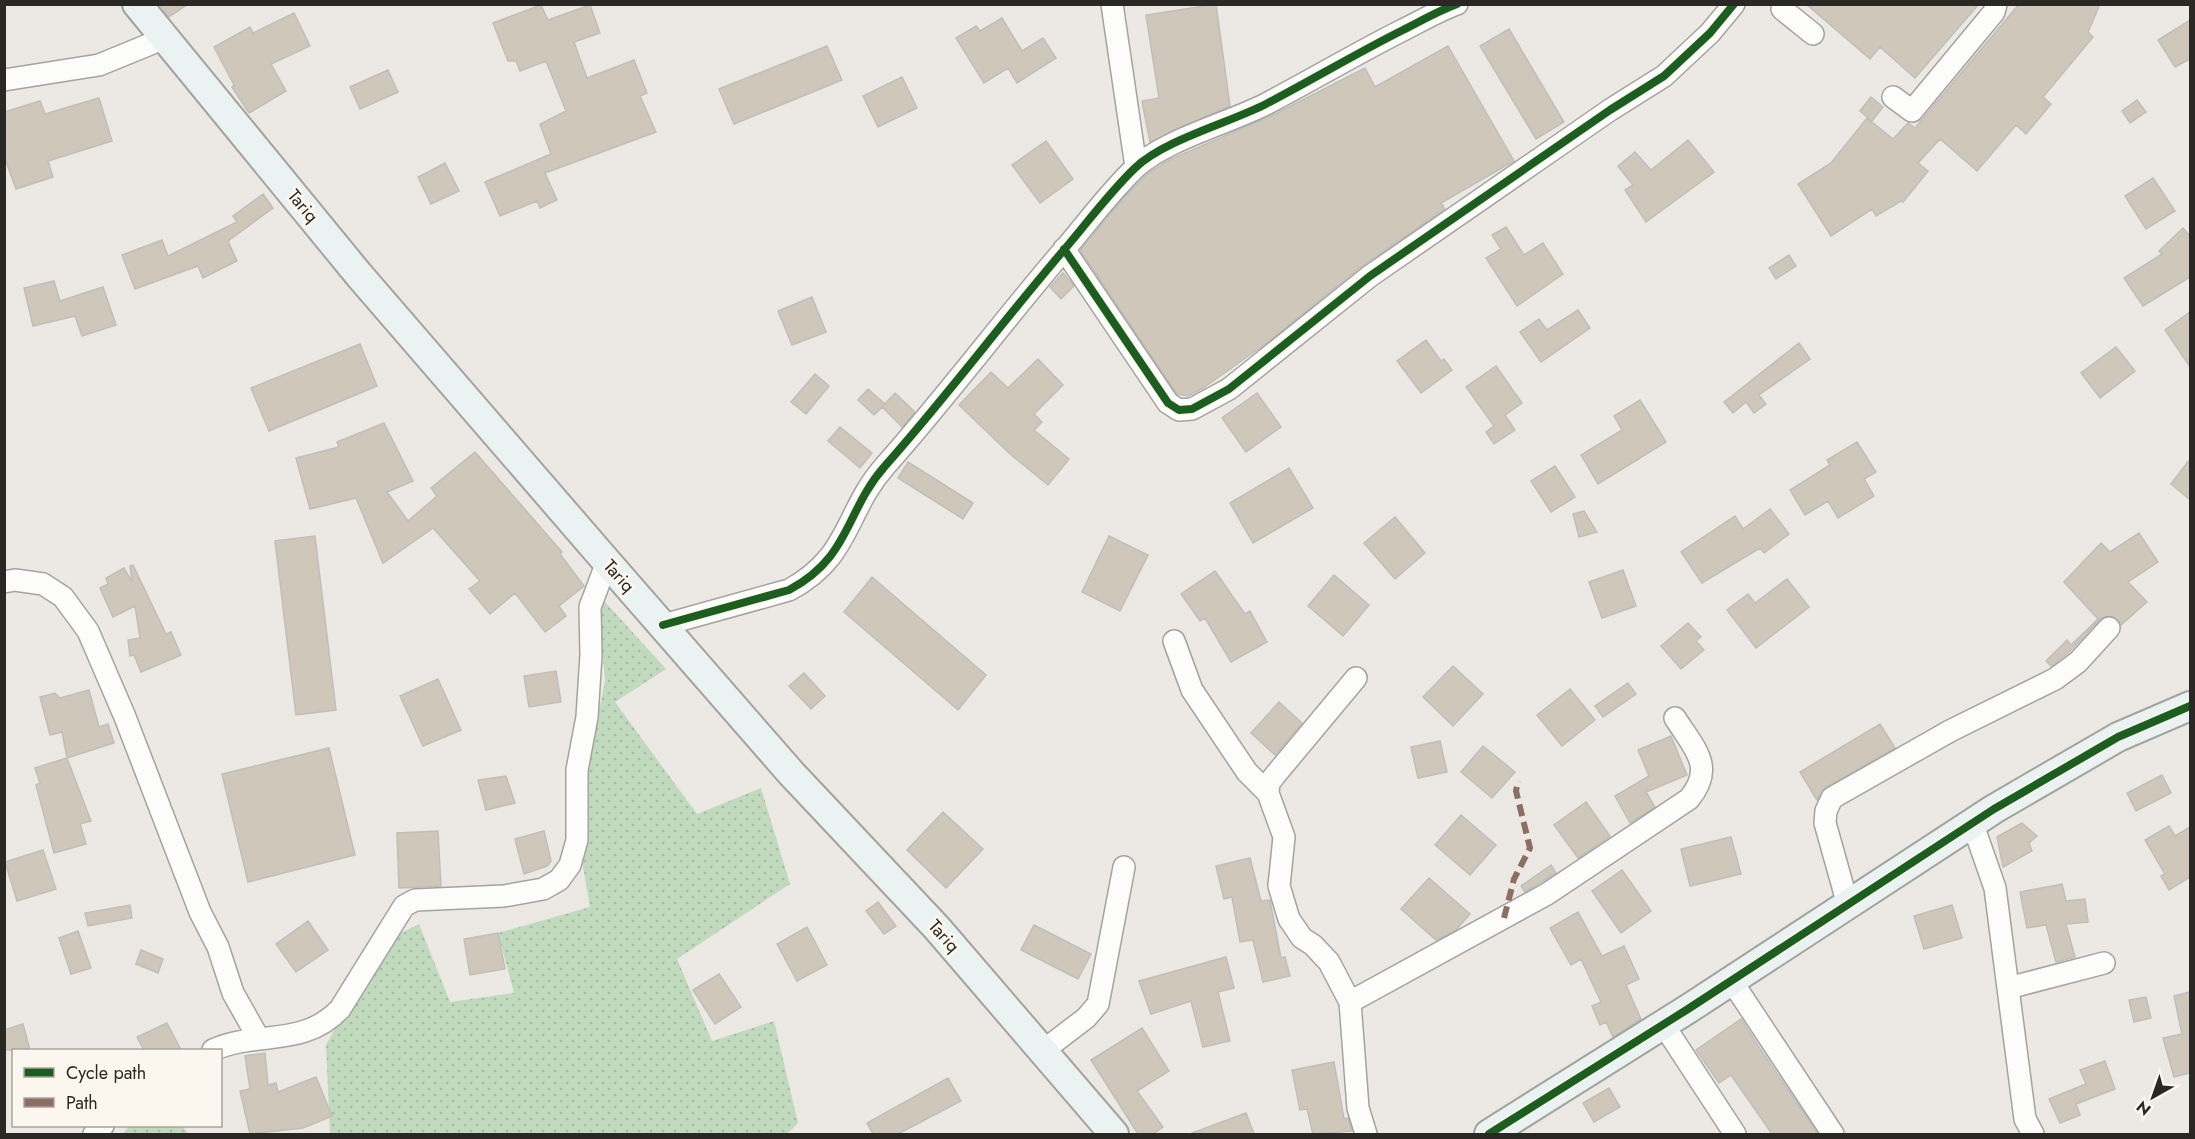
<svg xmlns="http://www.w3.org/2000/svg" width="2195" height="1139" font-family="Jost,sans-serif">
  <style>
    .grass { fill: url(#grass-dots) }
    .building { fill: #cfc8ba; stroke: #c1beba; stroke-width: 1.5 }
    .lines { fill: none; stroke-linecap: round; stroke-linejoin: round }
    .street-casing { stroke: #a4a39f; stroke-width: 24 }
    .secondary-casing { stroke: #a4a39f; stroke-width: 32 }
    .street { stroke: #fcfcfb; stroke-width: 21 }
    .secondary { stroke: #eaf2f2; stroke-width: 28 }
    .quiet { stroke: #8d6e63; stroke-width: 6; stroke-dasharray: 12 6; stroke-linecap: butt }
    .cycleway-casing { stroke: #fcf7ee; stroke-width: 11 }
    .cycleway { stroke: #1b5e20; stroke-width: 8 }
    .labels { text-anchor: middle; stroke-width: 6; stroke-linejoin: round; paint-order: stroke }
    .street-label { font-size: 18px; fill: #2a2825; stroke: #fcf7ee }
  </style>
  <defs>
    <pattern id="grass-dots" width="8" height="8" patternUnits="userSpaceOnUse" patternTransform="scale(1.5)"><rect width="8" height="8" fill="#c1dabe"/><path d="M2 2h.1M6 6h.1" fill="none" stroke="#a6bba3" stroke-width="1.8" stroke-linecap="round"/></pattern>
  </defs>
  <rect width="100%" height="100%" fill="#ece9e4"/>
  <!-- grass -->
  <path class="grass" d="M597,593L666,669L615,702L697,814L761,788L790,884L677,959L712,1041L774,1021L798,1123L787,1134H330L326,1045L381,943L419,924L450,1002L514,993L498,933L590,907L576,827L605,681Z
    M129,1126H182L189,1134H123Z"/>
  <!-- building -->
  <path class="building" d="M159,4H188L169,17Z
    M1216,4L1230,106L1150,142L1142,101L1159,98L1146,15Z
    M1806,4H1979L1915,78L1880,47L1870,59Z
    M2019,4H2100L2088,32L2093,37L2043,97L2051,104L2026,134L2016,125L1977,171L1940,139L1918,163L1928,171L1903,202L1901,201L1876,216L1872,209L1831,236L1798,184L1831,163L1867,118L1893,139L1908,123L1915,128Z
    M541,5L548,20L590,5L600,33L574,42L587,78L634,60L647,93L640,96L656,132L545,173L557,200L540,208L537,201L500,216L485,182L551,154L540,124L566,111L546,61L520,71L516,61H508L493,23Z
    M294,13L310,46L271,64L286,91L249,113L232,87L234,85L214,47L250,27L253,33Z
    M1002,18L1022,51L1043,38L1056,58L1017,83L1008,68L984,83L956,38L976,26L980,31Z
    M2190,20V59L2175,67L2158,40Z
    M1509,29L1564,122L1536,139L1480,46Z
    M827,46L842,80L734,124L719,89Z
    M1448,46L1514,161L1441,203L1445,209L1362,266L1264,345L1203,388L1188,396L1177,394L1080,250L1127,194L1150,172L1169,160L1271,116L1365,68L1375,87Z
    M388,70L398,92L360,109L350,87Z
    M902,77L917,108L878,127L863,96Z
    M1871,97L1883,107L1872,121L1860,111Z
    M99,98L112,141L48,161L53,177L16,189L4,156V112L40,101L45,114Z
    M2137,100L2146,112L2130,123L2122,111Z
    M1688,140L1714,172L1646,222L1625,190L1633,185L1618,166L1635,152L1651,170Z
    M1046,141L1073,179L1040,203L1012,165Z
    M445,163L459,191L431,204L418,177Z
    M2153,178L2175,211L2146,229L2125,196Z
    M263,194L273,208L228,241L237,261L203,278L198,266L135,289L122,255L162,240L168,256L237,222L233,216Z
    M1506,227L1524,255L1543,243L1563,274L1517,306L1486,258L1501,249L1492,235Z
    M2183,228L2190,236V277L2143,306L2124,278L2162,254L2159,251Z
    M1789,255L1796,266L1776,279L1769,268Z
    M1063,273L1074,286L1061,299L1050,287Z
    M54,281L60,301L103,287L116,325L82,336L75,316L33,326L24,288Z
    M812,297L826,332L792,345L778,311Z
    M1578,310L1590,328L1541,362L1520,332L1539,319L1547,330Z
    M2190,312V367L2165,330Z
    M1426,340L1441,361L1444,359L1452,370L1421,393L1397,361Z
    M1799,343L1810,359L1759,395L1766,404L1754,413L1746,402L1733,413L1724,402Z
    M360,344L377,386L269,431L251,388Z
    M2116,347L2135,371L2100,398L2081,373Z
    M1038,359L1063,385L1034,414L1042,422L1034,430L1069,459L1048,485L1010,454L959,405L991,372L1008,388Z
    M1496,366L1522,403L1505,415L1515,430L1494,444L1486,432L1494,426L1466,387Z
    M815,374L829,386L806,414L791,402Z
    M868,389L885,404L874,415L858,400Z
    M895,393L915,412L902,427L882,407Z
    M1257,393L1281,427L1246,452L1222,418Z
    M1640,400L1666,442L1598,484L1581,455L1622,430L1614,416Z
    M384,423L413,481L387,492L408,521L437,496L431,488L475,452L562,552L560,554L584,586L559,606L566,616L545,632L515,593L490,614L469,589L480,581L433,528L383,563L356,498L310,509L296,458L339,447L337,442Z
    M840,427L872,453L860,468L828,441Z
    M1857,442L1876,472L1864,479L1874,496L1838,518L1828,501L1805,515L1790,490L1830,465L1827,460Z
    M2190,459V500L2171,484Z
    M908,462L973,503L963,519L898,478Z
    M1555,466L1575,497L1551,512L1531,481Z
    M1289,468L1313,508L1253,543L1230,503Z
    M1770,509L1789,534L1764,553L1760,548L1702,583L1681,552L1735,516L1743,529Z
    M1584,511L1597,532L1579,537L1573,514Z
    M1395,517L1425,553L1395,579L1364,543Z
    M2139,533L2158,562L2128,582L2147,602L2121,625L2112,616L2100,619L2069,652L2051,666L2046,661L2067,640L2071,645L2098,619L2064,582L2101,543L2110,552Z
    M315,536L336,710L296,715L275,541Z
    M1109,536L1148,555L1120,611L1082,592Z
    M133,565L166,634L171,632L181,655L141,672L134,655L130,656L128,640L140,638L135,606L113,617L100,588L108,584L106,578L124,568L132,582L130,566Z
    M1623,570L1636,606L1602,618L1589,582Z
    M1215,571L1245,614L1250,611L1267,642L1231,662L1205,618L1200,621L1181,594Z
    M1334,575L1369,605L1343,636L1308,606Z
    M872,577L986,675L958,710L844,612Z
    M1787,579L1809,607L1756,648L1727,610L1748,594L1755,603Z
    M1688,623L1701,637L1696,641L1704,650L1681,669L1661,646Z
    M1453,666L1483,694L1453,726L1423,697Z
    M556,671L561,702L529,707L524,676Z
    M804,673L825,696L811,709L789,686Z
    M438,679L461,730L423,746L400,696Z
    M1628,683L1636,694L1603,717L1595,706Z
    M1570,689L1595,720L1562,746L1537,715Z
    M89,690L99,727L108,724L114,743L67,758L62,732L50,735L40,697L55,693L60,698Z
    M1279,702L1302,723L1275,755L1251,733Z
    M1880,724L1895,748L1826,787L1817,800L1800,772Z
    M1671,736L1687,775L1646,792L1655,807L1630,823L1615,796L1649,776L1638,750Z
    M1440,741L1447,772L1418,778L1411,747Z
    M1483,746L1515,772L1492,798L1461,772Z
    M329,748L355,855L248,882L222,774Z
    M67,758L91,821L80,824L86,844L54,853L36,785L40,783L35,768Z
    M2162,775L2171,793L2136,811L2127,793Z
    M506,776L515,803L486,810L478,780Z
    M1586,802L1610,836L1578,858L1554,825Z
    M943,812L983,849L946,888L907,850Z
    M1461,815L1496,845L1470,875L1435,845Z
    M2022,823L2037,836L2029,843L2032,851L2003,867L1997,837Z
    M2169,826L2175,836L2190,827V877L2169,890L2161,876L2165,874L2145,840Z
    M438,831L441,886L399,888L397,833Z
    M544,831L551,861L547,866L524,874L515,839Z
    M1731,837L1741,874L1690,886L1681,849Z
    M43,850L56,889L17,901L5,862Z
    M1250,858L1261,901L1270,900L1281,958L1285,957L1290,976L1263,982L1253,940L1240,942L1232,897L1224,899L1216,866Z
    M1551,865L1556,873L1525,892L1521,886Z
    M1622,870L1651,911L1621,933L1592,891Z
    M1429,878L1470,914L1456,930L1436,940L1401,909Z
    M2062,884L2066,901L2085,899L2088,922L2066,924L2075,957L2056,962L2046,925L2027,928L2020,892Z
    M878,902L896,926L884,934L866,911Z
    M130,905L132,918L88,926L85,913Z
    M1952,905L1962,938L1924,949L1914,916Z
    M1578,912L1602,956L1624,946L1639,979L1626,985L1641,1019L1613,1037L1606,1022L1600,1025L1592,1006L1601,1002L1581,959L1571,965L1550,928Z
    M308,921L328,950L296,972L276,944Z
    M1034,925L1091,954L1078,979L1021,950Z
    M807,927L827,965L797,981L777,944Z
    M78,931L91,968L71,974L59,938Z
    M498,933L505,969L470,975L464,939Z
    M141,950L163,959L158,973L136,964Z
    M1226,957L1234,988L1218,992L1230,1041L1203,1047L1191,1001L1151,1014L1139,981Z
    M719,974L741,1007L715,1024L693,990Z
    M2190,992V1073L2174,1077L2163,1038L2182,1034L2174,996Z
    M2146,997L2151,1018L2134,1022L2129,1000Z
    M1741,1019L1763,1053L1818,1134H1772L1731,1075L1719,1083L1696,1050Z
    M167,1023L181,1050H144L137,1037Z
    M23,1024L30,1050H4V1030Z
    M1142,1028L1169,1071L1137,1091L1163,1127L1153,1134H1138L1091,1060Z
    M265,1053L268,1085L276,1083L278,1092L316,1077L332,1116L303,1128L250,1134L240,1091L250,1089L245,1056Z
    M2105,1061L2115,1089L2076,1104L2080,1115L2060,1123L2049,1099L2086,1084L2080,1070Z
    M1334,1062L1344,1119L1348,1118L1352,1131L1313,1134L1307,1109L1300,1110L1292,1070Z
    M948,1078L961,1101L898,1134H873L867,1123Z
    M1609,1088L1620,1107L1594,1122L1583,1103Z
    M1246,1113L1254,1134H1193L1192,1133Z"/>
  <g class="lines">
    <!-- street casing -->
    <g class="street-casing">
      <path id="street" d="M1112,4L1136,167
        M1785,4L1782,9L1813,34
        M4,80L99,65L165,38
        M1893,97L1912,111L1994,12L1996,4
        M1064,249L1168,403L1179,410L1192,409L1229,389L1370,276L1610,110L1664,76L1710,33L1734,4
        M4,582L15,580L43,584L63,597L88,631L125,717L200,912L218,947L233,993L259,1039
        M663,625L789,590C851,557 845,511 885,466C949,394 1006,317 1069,244C1090,219 1111,191 1135,168C1164,140 1229,123 1266,104C1312,80 1357,53 1403,30C1421,21 1438,11 1457,4
        M1174,641L1192,690L1247,772L1268,793
        M1973,825L1995,888L2025,1119L2033,1134
        M1848,905L1825,823L1826,811L1832,798L1950,731L2055,679L2078,662L2109,628
        M1731,980L1833,1134
        M2008,988L2104,963
        M1350,1002L1329,962L1313,945L1302,938L1289,919L1279,886L1284,837L1268,793L1269,783L1276,774L1356,678
        M1663,1024L1735,1134
        M213,1050C257,1030 303,1048 340,1009L404,906L415,900L504,896L543,889L559,880L570,865L577,840V770L587,717L591,655L590,607L607,562
        M1044,1050L1086,1018L1098,1004L1124,867
        M94,1134L103,1126
        M1366,1134L1358,1108L1350,1002L1547,894L1689,799C1716,767 1694,748 1675,718"/>
    </g>
    <!-- secondary casing -->
    <g class="secondary-casing">
      <path id="secondary" d="M137,4L359,275L607,562L791,773L937,928L1114,1134
        M1489,1134L1688,1009L1994,809L2118,737L2190,706"/>
    </g>
    <!-- street -->
    <use href="#street" class="street"/>
    <!-- secondary -->
    <use href="#secondary" class="secondary"/>
    <!-- quiet -->
    <path class="quiet" d="M1504,918L1514,879L1530,848L1516,791L1518,781"/>
    <!-- cycleway casing -->
    <g class="cycleway-casing">
      <path id="cycleway" d="M1064,249L1168,403L1179,410L1192,409L1229,389L1370,276L1610,110L1664,76L1710,33L1734,4
        M663,625L789,590C851,557 845,511 885,466C949,394 1006,317 1069,244C1090,219 1111,191 1135,168C1164,140 1229,123 1266,104C1312,80 1357,53 1403,30C1421,21 1438,11 1457,4
        M1489,1134L1688,1009L1994,809L2118,737L2190,706"/>
    </g>
    <!-- cycleway -->
    <use href="#cycleway" class="cycleway"/>
  </g>
  <g class="labels">
    <!-- street labels -->
    <g class="street-label">
      <text transform="translate(303 206) rotate(50)" y="6">Tariq</text>
      <text transform="translate(619 576) rotate(48)" y="6">Tariq</text>
      <text transform="translate(944 936) rotate(48)" y="6">Tariq</text>
    </g>
  </g>
  <!-- border -->
  <rect width="2195" height="1139" fill="none" stroke="#2a2825" stroke-width="12"/>
  <!-- legend -->
  <rect x="12" y="1049" width="210" height="78" fill="#fcf7ee" stroke="#a8a49e" stroke-width="1.5"/>
  <rect x="24" y="1068" width="30" height="9" fill="#1b5e20" stroke="#a8a49e" stroke-width="1.5"/>
  <text x="66" y="1079" font-size="18" fill="#2a2825">Cycle path</text>
  <rect x="24" y="1098" width="30" height="9" fill="#8d6e63" stroke="#a8a49e" stroke-width="1.5"/>
  <text x="66" y="1109" font-size="18" fill="#2a2825">Path</text>
  <!-- north arrow -->
  <g transform="translate(2153 1097) rotate(220)" stroke="#fcf7ee" stroke-width="4.5" paint-order="stroke">
  <path d="M0-4.5L10 22L0 15L-10 22Z" fill="#2a2825"/>
  <text y="-9" font-size="16" font-weight="bold" text-anchor="middle" fill="#2a2825">N</text>
  </g>
</svg>
